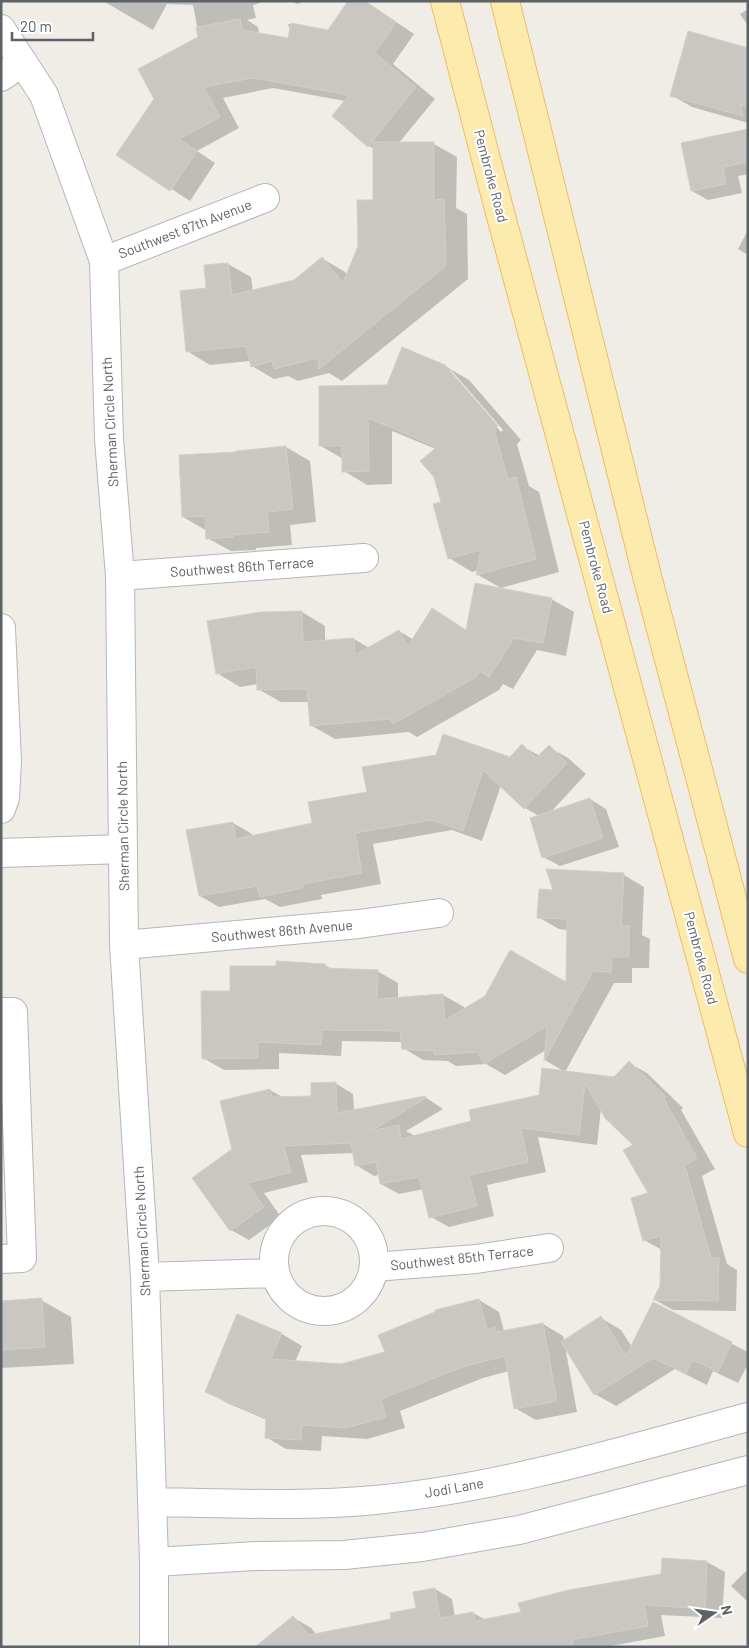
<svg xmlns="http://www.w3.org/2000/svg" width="749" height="1648" font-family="Barlow,sans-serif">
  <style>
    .shadow { fill: #0003; fill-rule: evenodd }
    .building { fill: #cac7c3; stroke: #d4cec4 }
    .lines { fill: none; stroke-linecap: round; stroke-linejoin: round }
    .minor-casing { stroke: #b3b7ba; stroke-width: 30 }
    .major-casing { stroke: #eebd60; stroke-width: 30 }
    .minor { stroke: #fff; stroke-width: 28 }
    .major { stroke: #fdebad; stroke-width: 28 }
    .labels { text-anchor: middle; stroke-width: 4; stroke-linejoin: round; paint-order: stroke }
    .street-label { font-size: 14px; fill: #5d6266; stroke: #fff }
  </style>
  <rect width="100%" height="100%" fill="#efede6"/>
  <!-- shadow -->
  <path class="shadow" d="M103,1H266L253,5L256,18L247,20L258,27L259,34L294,40L288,24L312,28L325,36L365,1L414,34L393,64L435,99L398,144H434L457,157L456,208L467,214L468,279L342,381L329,373L298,381L288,376L274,379L252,366L250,361L210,365L187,351L207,289L205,266L228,264L251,277L253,291L295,281L323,259L345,272L348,275L374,201V149L369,146L345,101L273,88L223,98L239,128L197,151L215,163L190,201L118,154L199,37L193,5L167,4L153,30Z
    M291,1H306L297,4Z
    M748,9V26L740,14Z
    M748,49V123L692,107L671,95Z
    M748,132V174L738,176L742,193L708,200L692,191Z
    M748,230V255L738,249Z
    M445,366L469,380L521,440L517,444L529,486L539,492L559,572L501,588L478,575L479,570L472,572L449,558L436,449L392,431V484L367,485L344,471L343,459L321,446L388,386ZM448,370H451L503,430L501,432Z
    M286,447L310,461L316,522L290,525L292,545L256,548V550L231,551L207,538V531L183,517L238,454Z
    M551,599L574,612L566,656L537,650L513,689L503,684L499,690L417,737L409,732L335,739L312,726L309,702H281L258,689V684L240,687L217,673L302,612L325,626V642L354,639L369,648L399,631L414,640L467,631Z
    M522,746L540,756L549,747L568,758L586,774L550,813L590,799L606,809L619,847L560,866L543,857L539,816L525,808L501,785L482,841L452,830L373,844L381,884L321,895L322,899L280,907L265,899L219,907L200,896L233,823L252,834V837L314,824L368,793L510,758Z
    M624,875L644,887L642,935L650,939L649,968H632V983H614L565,1072L545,1060L546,1050L505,1075L486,1064L456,1066L448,1061L423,1060L403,1048L402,1042L342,1041L341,1056L279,1053V1069L224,1070L203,1058L231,992L325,965L333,970L377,971L398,983V998L443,995L464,1007V1010L567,984L568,930L559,929L538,917L555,892Z
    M629,1063L647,1073L683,1108L681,1110L715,1169L702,1176L727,1264L737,1270L736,1311L673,1310L655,1300L662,1287V1250L644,1240L650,1194L635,1145L601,1108L597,1145L538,1137L546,1172L487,1185L494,1216L449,1227L431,1217L424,1189L399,1194L381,1184L379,1175L374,1176L356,1165L354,1153L301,1155L308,1182L264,1193L281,1217L249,1240L231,1230L234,1150L270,1090L284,1098L312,1097L335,1083L353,1094L354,1111L425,1097L443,1109L406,1131L417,1137L473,1122L540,1097L543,1069L614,1078Z
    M41,1300L71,1317L74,1364L1,1368V1302Z
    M479,1300L499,1312L504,1331L543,1324L563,1336L564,1341L601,1318L621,1330L632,1347L653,1304L748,1352V1364L738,1383L713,1371L707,1385L675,1369L616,1406L595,1394L565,1346L577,1412L536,1420L515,1408L509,1371L483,1378L400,1411L405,1428L367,1439L322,1436L321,1451L286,1449L266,1437L267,1420L227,1403L206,1391L282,1334L302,1346L295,1362L341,1365L387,1352Z
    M663,1559L707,1562L725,1572L722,1618L661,1615L665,1636L605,1647H257L294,1618L311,1628L317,1635L392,1620L417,1609L435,1589L452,1599L455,1617L473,1613L486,1620L522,1613L663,1575Z
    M748,1569V1602L731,1586Z"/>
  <!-- building -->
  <path class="building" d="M348,1H365L396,22L375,53L416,87L368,147L332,116L349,95L253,78L204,87L220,117L179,139L197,151L170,191L116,155L154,99L138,69L198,37L196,27L240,19L242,30L288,38L291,23L328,30Z
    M688,31L748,48V107L741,105L743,116L670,96Z
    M748,129V162L723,167L726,184L691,191L681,143Z
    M373,142H434V200L444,199L446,266L319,369L318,358L274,369L272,361L251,367L246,346L186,352L180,291L206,288L204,265L228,263L232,295L294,280L322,257L343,283L358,246L357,200H373Z
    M402,347L445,365L498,426L494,430L508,479L516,477L536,559L476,575L481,550L448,559L433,504L441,502L434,477L420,461L437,447L368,418L369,471L342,472V446H319V386L387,385Z
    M286,446L293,509L267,512L269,532L233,535V537L206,539L205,516L182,517L179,455L236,452V451Z
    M475,583L552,598L543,643L514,638L489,677L480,671L476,677L393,724L390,719L310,726L307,689L257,690L256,667L216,674L207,621L261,612L302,611L303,642L354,638L355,655L399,630L408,646L432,608L466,630Z
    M443,734L510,757L522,744L536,758L549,745L567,763L524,809L483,770L463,831L432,820L355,833L362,873L303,884V888L260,897L257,886L199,896L186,830L233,822L236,839L312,823L308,802L367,792L362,767L436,755Z
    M590,798L603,838L542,858L530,818Z
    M546,869L624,873L621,926H629V957H612L611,972L593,971L544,1061L547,1026L484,1064L477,1052L434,1055V1051L402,1049L400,1031L322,1030L321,1045L258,1042V1058L202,1059L201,991H230V966H276V961L325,964V968L378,970L377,999L443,994L445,1020L485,996L510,950L566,982L567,919L537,918L539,889L553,890Z
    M629,1061L666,1097L664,1099L697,1158L685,1166L711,1258H719L718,1301L653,1300L660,1286L661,1236L643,1241L631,1198L648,1193L623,1150L633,1145L605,1118L585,1083L579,1135L521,1128L528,1162L469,1175L477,1206L429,1218L419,1177L380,1184L376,1162L355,1166L351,1143L284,1146L291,1172L247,1183L264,1207L230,1231L192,1178L232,1149L220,1101L270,1089L272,1097L311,1096V1083L336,1082L337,1113L425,1096L426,1098L371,1131L399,1125L401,1139L471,1121L469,1110L539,1095L542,1068L614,1077Z
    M42,1298L45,1347L1,1350V1301Z
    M479,1299L487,1330L495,1327L496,1332L543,1323L557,1401L514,1409L505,1356L462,1367L381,1399L386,1417L346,1428L302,1425L301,1440L265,1438L266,1418L205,1392L237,1314L282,1333L271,1359L341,1364L385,1352L378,1335L435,1312V1310Z
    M653,1302L732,1342L718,1372L693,1360L686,1374L653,1358L594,1395L561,1342L601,1316L626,1356Z
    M662,1558L707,1561L705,1609L644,1605L648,1626L572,1640L573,1647H255L293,1616L309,1635L391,1619L390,1613L416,1608L413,1592L435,1588L440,1618L473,1612L475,1621L521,1612L518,1603L569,1590L661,1574Z"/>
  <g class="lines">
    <!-- minor casing -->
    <g class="minor-casing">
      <path id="minor" d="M1,29L44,95L104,261L109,439L120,576L124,945L145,1277L154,1562V1647
        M1,77L23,62
        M104,261L265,198
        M120,576L364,558
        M1,628L7,762L5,798L1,809
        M1,853L123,849
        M124,945L359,924L439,913
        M1,1012H13L22,1258L1,1259
        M274 1261a50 50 0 1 1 100 0a50 50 0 1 1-100 0Z
        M374,1267L476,1259L549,1248
        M145,1277L275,1273
        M152,1502C227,1503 301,1507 375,1500C502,1488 625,1450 748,1417
        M154,1562L257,1556L344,1555L422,1547L519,1530L748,1470"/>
    </g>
    <!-- major casing -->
    <g class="major-casing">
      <path id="major" d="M445,1L499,209L748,1133
        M505,1L647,576L748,959"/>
    </g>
    <!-- minor -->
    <use href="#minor" class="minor"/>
    <!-- major -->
    <use href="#major" class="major"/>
  </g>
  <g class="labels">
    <!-- street labels -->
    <g class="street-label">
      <text transform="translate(491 176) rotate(75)" y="5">Pembroke Road</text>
      <text transform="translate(185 229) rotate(-21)" y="5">Southwest 87th Avenue</text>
      <text transform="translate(110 422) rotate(-93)" y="5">Sherman Circle North</text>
      <text transform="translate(242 567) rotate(-4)" y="5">Southwest 86th Terrace</text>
      <text transform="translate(596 567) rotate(75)" y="5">Pembroke Road</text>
      <text transform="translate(123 826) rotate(-91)" y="5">Sherman Circle North</text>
      <text transform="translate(282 931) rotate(-5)" y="5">Southwest 86th Avenue</text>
      <text transform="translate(701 958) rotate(75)" y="5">Pembroke Road</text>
      <text transform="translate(142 1231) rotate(-93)" y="5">Sherman Circle North</text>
      <text transform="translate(462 1258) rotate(-6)" y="5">Southwest 85th Terrace</text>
      <text transform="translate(454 1488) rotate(-10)" y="5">Jodi Lane</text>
    </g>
  </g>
  <!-- border -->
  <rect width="749" height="1648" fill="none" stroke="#5d6266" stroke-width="5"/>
  <!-- north arrow -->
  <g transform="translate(714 1613) rotate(77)" stroke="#ffffff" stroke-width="4" paint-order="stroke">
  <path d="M0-4L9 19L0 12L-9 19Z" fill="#5d6266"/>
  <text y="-8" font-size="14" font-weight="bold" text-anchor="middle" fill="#5d6266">N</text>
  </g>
  <!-- scale -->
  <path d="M12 32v8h81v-8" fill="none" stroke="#5d6266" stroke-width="2.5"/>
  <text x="20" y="32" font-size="15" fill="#5d6266" stroke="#ffffff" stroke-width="4" paint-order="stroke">20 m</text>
</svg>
